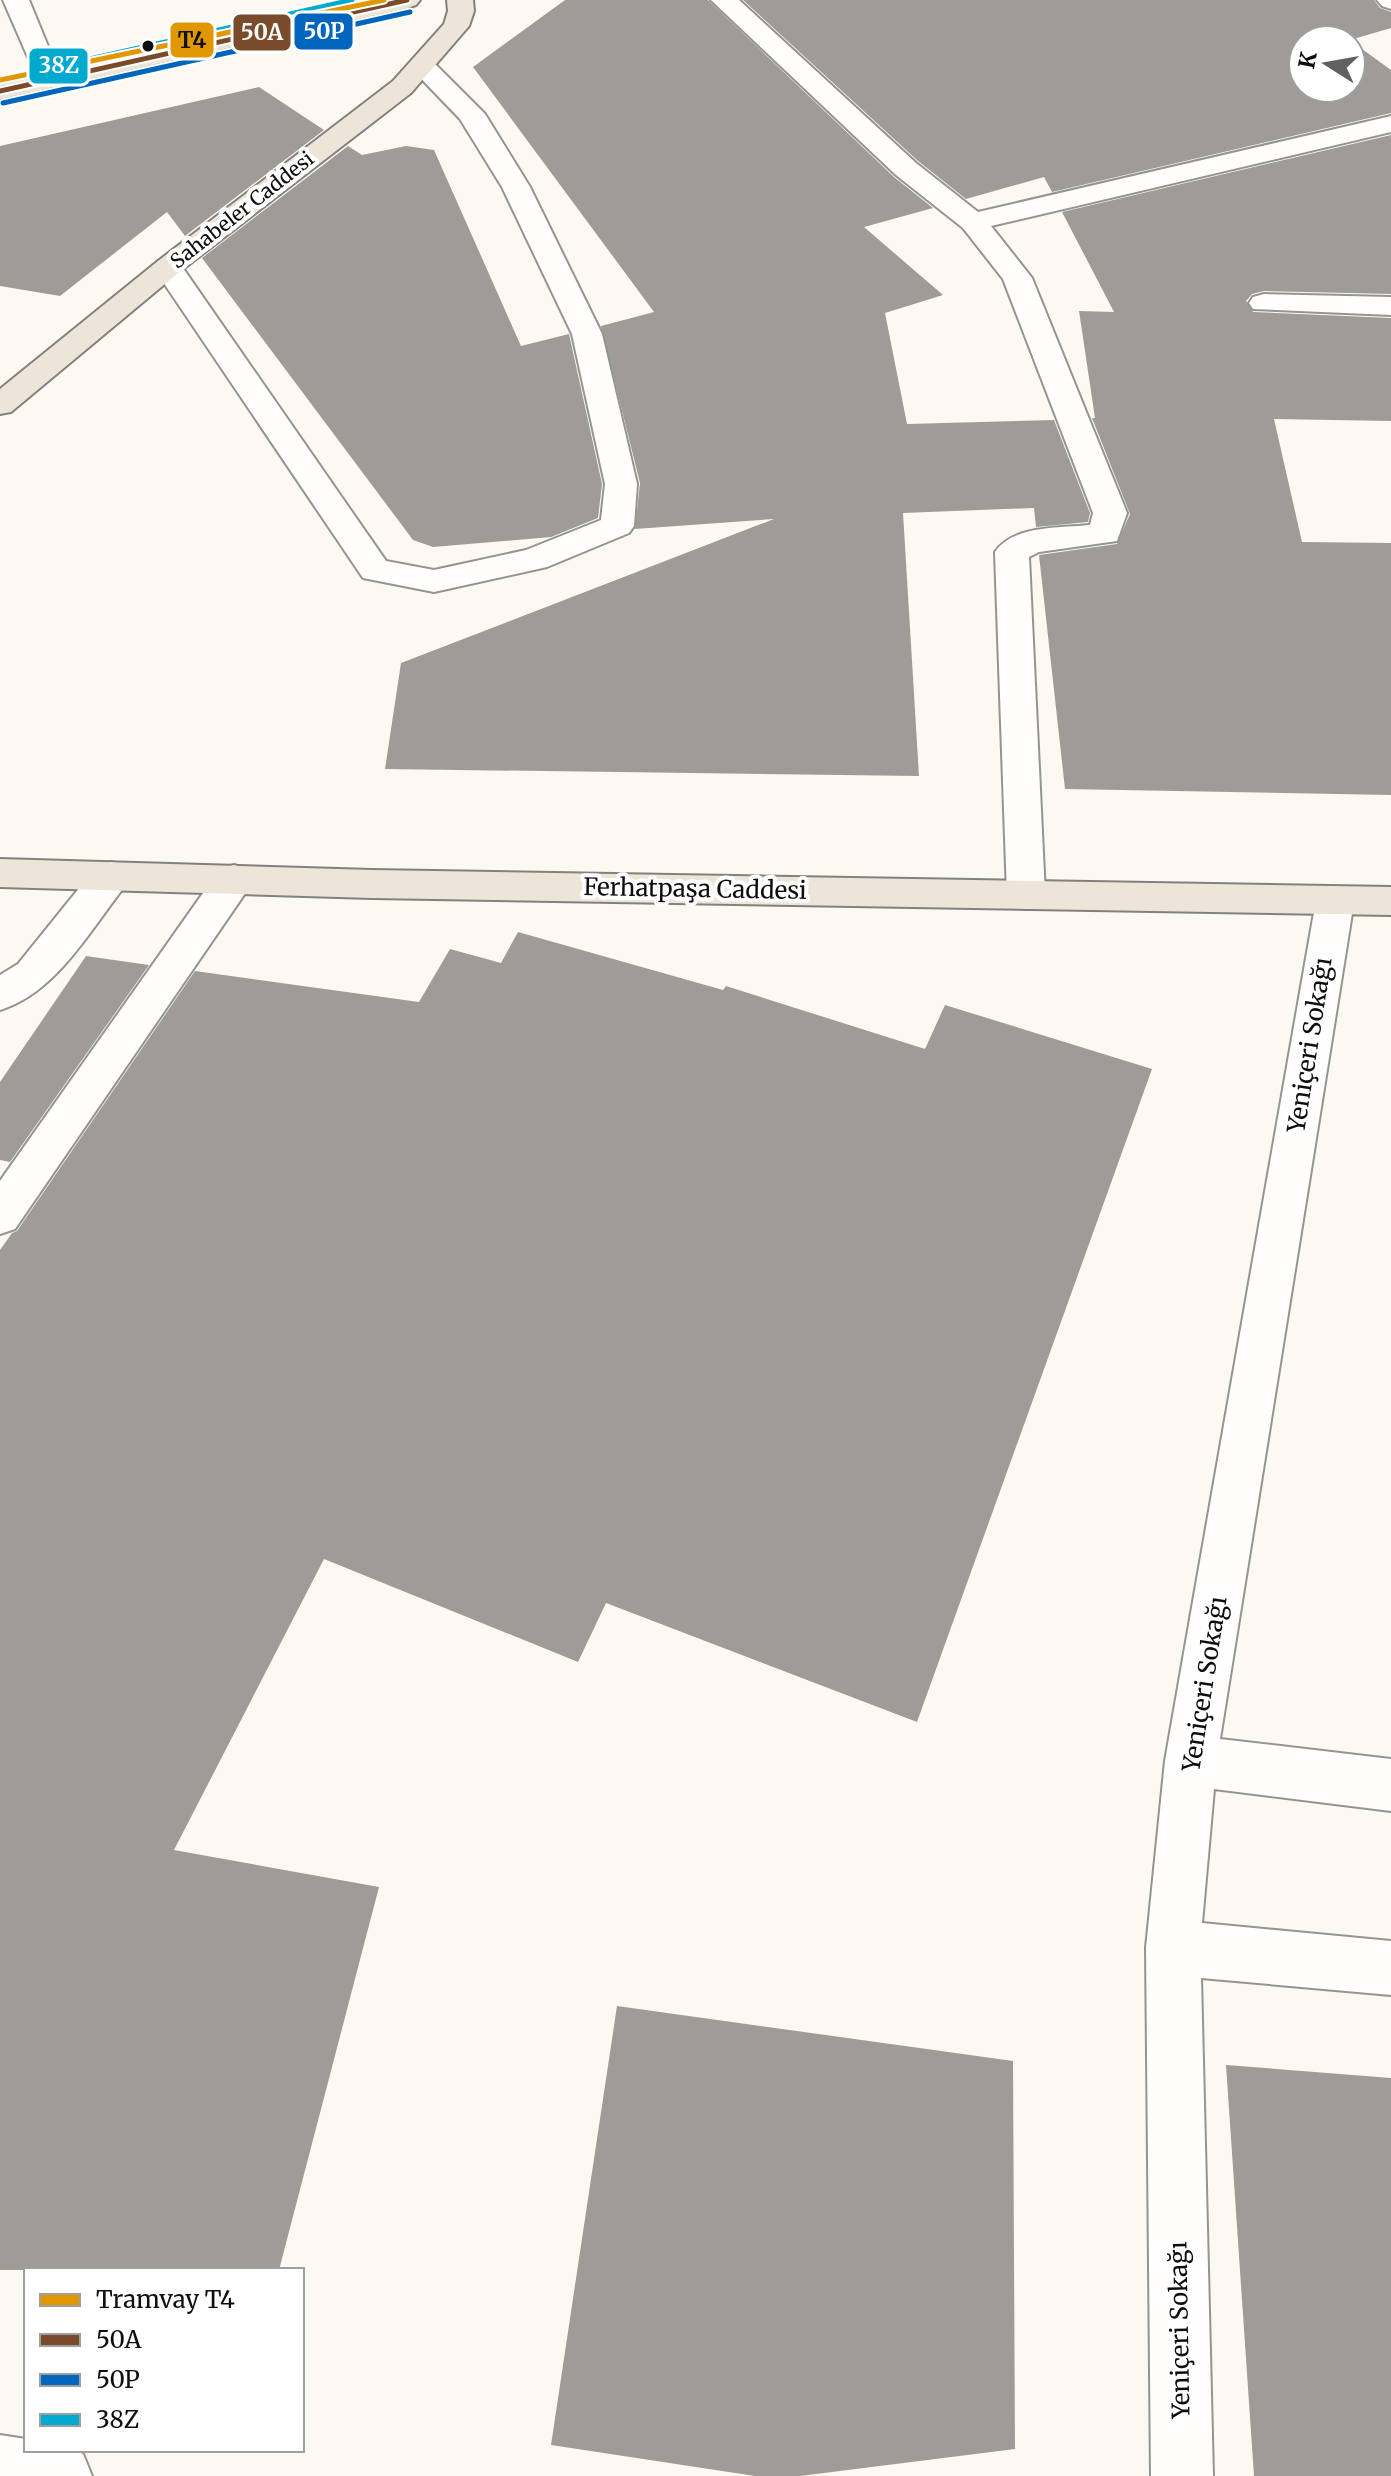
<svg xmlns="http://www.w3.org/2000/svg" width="1391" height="2476" font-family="Merriweather,serif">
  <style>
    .building { fill: #9f9c98 }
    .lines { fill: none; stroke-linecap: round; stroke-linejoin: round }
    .minor-casing { stroke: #959491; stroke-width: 4 }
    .major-casing { stroke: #82817e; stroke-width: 4 }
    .minor { fill: #fffefd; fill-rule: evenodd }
    .major { fill: #ede5d8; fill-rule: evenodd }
    .bus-1-casing { stroke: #fff; stroke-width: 9 }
    .bus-2-casing { stroke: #fff; stroke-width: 9 }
    .bus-3-casing { stroke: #fff; stroke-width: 9 }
    .bus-1 { stroke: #7a4b2a; stroke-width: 5 }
    .bus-2 { stroke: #0065bd; stroke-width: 5 }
    .bus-3 { stroke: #00a9ce; stroke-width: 5 }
    .tram-1-casing { stroke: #fff; stroke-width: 9 }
    .tram-1 { stroke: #e09701; stroke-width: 5 }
    .bus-dot { fill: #0e0e0e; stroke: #fff; stroke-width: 3 }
    .labels { text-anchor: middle; stroke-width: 8; stroke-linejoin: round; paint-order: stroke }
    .far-street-label { font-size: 20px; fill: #0e0e0e; stroke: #fff }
    .street-label { font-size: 24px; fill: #0e0e0e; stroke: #fff }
    .line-badge { stroke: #fff; stroke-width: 3 }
    .badge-label { font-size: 22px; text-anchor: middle; font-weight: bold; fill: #fff }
    .pale-badge-label { font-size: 22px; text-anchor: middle; font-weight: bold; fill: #111 }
  </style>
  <rect width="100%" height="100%" fill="#fcf9f2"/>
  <!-- building -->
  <path class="building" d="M565,0H708L894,177L933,208L864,227L943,295L885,313L907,424L1054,420L1090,513L1088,522L1036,527L1034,508L903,513L919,776L385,769L401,663L774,519L635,529L640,483L601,326L654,312L473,67Z
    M743,0H1374L1380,8L1391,12V28L1350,40H1303V88H1351V41L1391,70V113L1052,192L1044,177L966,199L918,161Z
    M259,87L324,130L185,236L167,212L60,296L0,286V146Z
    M1391,135V294L1264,291L1252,294L1246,301L1253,312L1391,318V421L1274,419L1302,542L1391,543V795L1065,789L1039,555L1117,544L1130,514L1092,418H1095L1079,311L1114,312L1062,212Z
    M348,146L362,155L406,146L434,150L521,346L569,334L602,484L598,518L551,537L433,547L413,540L202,258Z
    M518,932L723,990L726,986L925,1049L945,1005L1152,1069L917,1722L606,1603L578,1662L324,1559L174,1850L379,1887L279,2270H0V1250L12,1233L17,1231L195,971L419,1002L450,949L501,963Z
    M86,956L149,965L10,1162L0,1160V1082Z
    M617,2006L1013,2061L1015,2449L800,2476H755L551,2445Z
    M1226,2065L1391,2078V2476H1254Z"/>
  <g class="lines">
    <!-- minor casing -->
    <g class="minor-casing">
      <path id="minor" d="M3,0H29L52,56L48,62H30Z
        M711,0H739L916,163L978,212L1391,116V132L991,226L1032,278L1127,513L1117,541L1039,552L1029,557L1045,895L1040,905L1026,909L1012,905L1007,895L995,552C1013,525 1061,528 1090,525L1093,513L1003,279L963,228L896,175Z
        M1377,0H1391V9L1382,6Z
        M422,58L431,60L485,114L530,187L602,334L637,484L634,526L629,533L547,567L434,592L363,578L153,267L158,261L168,258L178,261L386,561L434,570L526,550L601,520L605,484L572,334L502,187L460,119L409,66L413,60Z
        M1264,294L1391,297V315L1253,309L1249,303L1253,297Z
        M111,862L125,866L130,876L125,886C90,930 56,993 0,1010V975L18,964L97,866Z
        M234,865L248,869L253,879L248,889L15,1229L0,1234V1181L220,869Z
        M1335,887L1349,891L1354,901L1220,1739L1391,1759V1811L1214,1789L1202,1923L1391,1941V1995L1201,1978L1213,2476H1151L1146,1948L1165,1761L1316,901L1321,891Z
        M0,2435L26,2439V2450H74L83,2454L92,2476H0Z"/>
    </g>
    <!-- major casing -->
    <g class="major-casing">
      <path id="major" d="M373,0H420L416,5L407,8L0,99V83Z
        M447,0H473L474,11L469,26L411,93L178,273L11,412L0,414V389L158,261L393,81L444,24L448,11Z
        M0,859L372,870L1391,887V915L372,898L0,887Z"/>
    </g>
    <!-- minor -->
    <use href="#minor" class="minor"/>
    <!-- major -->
    <use href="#major" class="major"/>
    <!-- bus-1 casing -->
    <g class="bus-1-casing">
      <path id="bus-1" d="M0,91L407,0"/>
    </g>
    <!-- bus-2 casing -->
    <g class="bus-2-casing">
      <path id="bus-2" d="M3,103L410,12"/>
    </g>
    <!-- bus-3 casing -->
    <g class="bus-3-casing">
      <path id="bus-3" d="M0,79L352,0"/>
    </g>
    <!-- bus-1 -->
    <use href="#bus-1" class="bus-1"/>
    <!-- bus-2 -->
    <use href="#bus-2" class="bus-2"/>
    <!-- bus-3 -->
    <use href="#bus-3" class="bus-3"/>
    <!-- tram-1 casing -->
    <g class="tram-1-casing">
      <path id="tram-1" d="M0,80L384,0"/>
    </g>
    <!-- tram-1 -->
    <use href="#tram-1" class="tram-1"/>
  </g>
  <!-- markers -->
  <circle class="bus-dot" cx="148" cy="46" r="7"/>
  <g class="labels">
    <!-- far-street labels -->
    <g class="far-street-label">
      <text transform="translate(242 210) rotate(-38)" y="7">Sahabeler Caddesi</text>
    </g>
    <!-- street labels -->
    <g class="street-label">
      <text transform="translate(695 889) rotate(1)" y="8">Ferhatpaşa Caddesi</text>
      <text transform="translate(1310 1045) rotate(-81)" y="8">Yeniçeri Sokağı</text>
      <text transform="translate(1205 1684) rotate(-81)" y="8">Yeniçeri Sokağı</text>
      <text transform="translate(1180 2330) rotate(-91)" y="8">Yeniçeri Sokağı</text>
    </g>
  </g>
  <g class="line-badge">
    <rect x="293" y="12" width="61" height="39" rx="8" fill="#0065bd"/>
    <rect x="232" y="13" width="60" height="39" rx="8" fill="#7a4b2a"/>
    <rect x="169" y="21" width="46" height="38" rx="8" fill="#e09701"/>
    <rect x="28" y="47" width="61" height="38" rx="8" fill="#00a9ce"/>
  </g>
  <g class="badge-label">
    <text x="324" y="39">50P</text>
    <text x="262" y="40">50A</text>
    <text x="59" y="73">38Z</text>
  </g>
  <g class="pale-badge-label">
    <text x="192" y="48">T4</text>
  </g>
  <!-- legend -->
  <rect x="24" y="2268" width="280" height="184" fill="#ffffff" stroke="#9f9f9f" stroke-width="2"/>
  <rect x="40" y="2294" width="40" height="12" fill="#e09701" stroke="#9f9f9f" stroke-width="2"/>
  <text x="96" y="2308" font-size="24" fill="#0e0e0e">Tramvay T4</text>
  <rect x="40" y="2334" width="40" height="12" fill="#7a4b2a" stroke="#9f9f9f" stroke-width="2"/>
  <text x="96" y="2348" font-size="24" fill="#0e0e0e">50A</text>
  <rect x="40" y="2374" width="40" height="12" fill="#0065bd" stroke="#9f9f9f" stroke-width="2"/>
  <text x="96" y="2388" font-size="24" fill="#0e0e0e">50P</text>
  <rect x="40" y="2414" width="40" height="12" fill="#00a9ce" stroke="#9f9f9f" stroke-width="2"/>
  <text x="96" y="2428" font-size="24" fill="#0e0e0e">38Z</text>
  <!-- north arrow -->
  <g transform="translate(1327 64) rotate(281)"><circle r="38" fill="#ffffff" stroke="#9f9f9f" stroke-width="2"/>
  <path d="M0-6L14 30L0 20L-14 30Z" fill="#61605e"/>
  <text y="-12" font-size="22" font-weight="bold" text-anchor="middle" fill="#0e0e0e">K</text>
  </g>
</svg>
